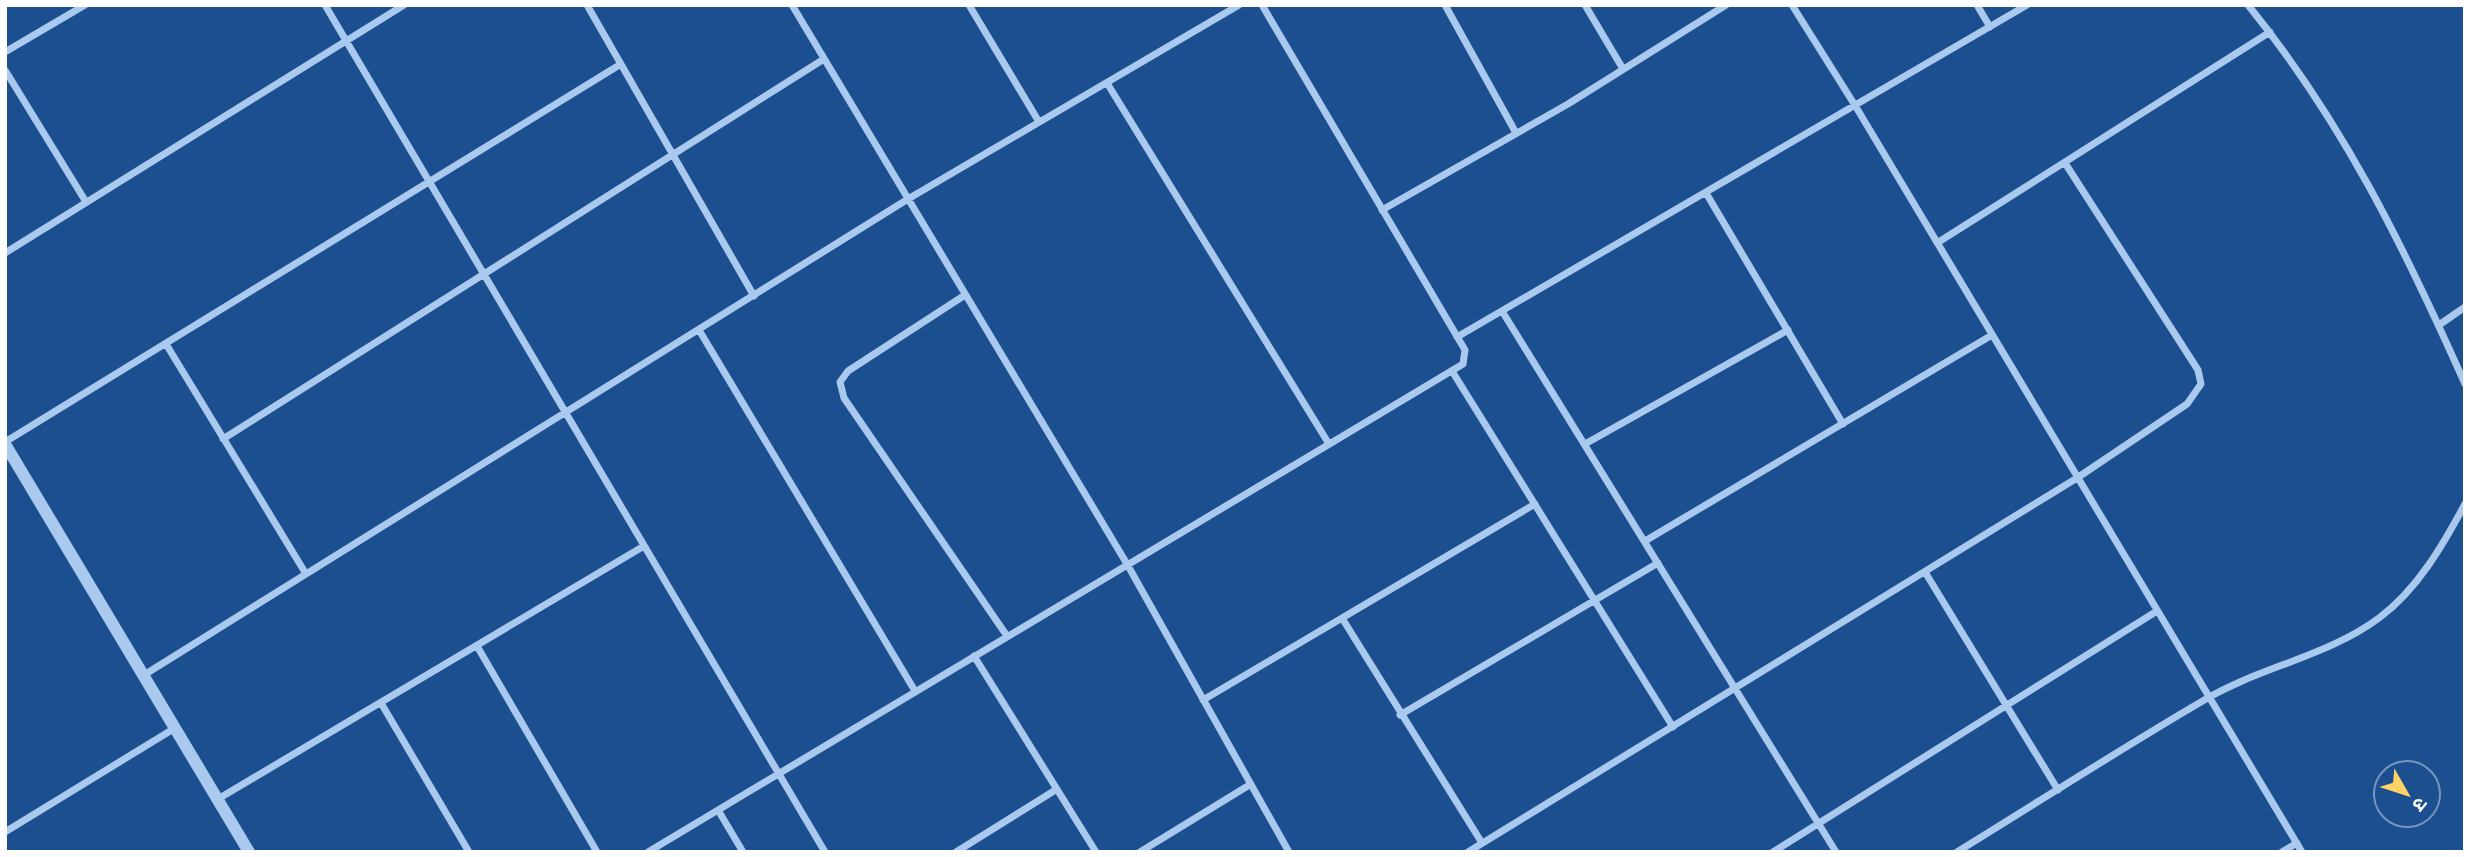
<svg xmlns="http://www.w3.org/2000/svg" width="2470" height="857" font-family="'Sofia Sans Condensed','Noto Sans Devanagari',sans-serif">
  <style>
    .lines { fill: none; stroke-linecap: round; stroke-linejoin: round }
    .minor { stroke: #a9c9ee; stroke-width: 7 }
    .tertiary { stroke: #a9c9ee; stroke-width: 12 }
  </style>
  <rect width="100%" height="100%" fill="#1b4f8f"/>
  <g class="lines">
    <!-- minor -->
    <path class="minor" d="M325,5L825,852
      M587,5L754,296
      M792,5L1127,564L1289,852
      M969,5L1039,122
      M1445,5L1516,133
      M1585,5L1623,69
      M1792,5L1856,107L2302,852
      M1977,5L1990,27
      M2248,5C2343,122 2404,247 2465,384
      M5,52L85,5
      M5,70L86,202
      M1107,83L1329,444
      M1706,193L1843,424
      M1382,210L1568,104L1726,5
      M1937,243L2270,32
      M5,253L404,5
      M965,295L848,371L840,382L844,398L1007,636
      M1502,311L1836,852
      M2439,325L2465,307
      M699,330L915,691
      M1457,337L2027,5
      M166,344L306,574
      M1452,371L1673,727
      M223,439L824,59
      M5,442L621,64
      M1585,444L1788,330
      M1645,541L1992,335
      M1925,572L2058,790
      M1342,618L1482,843
      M477,646L597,852
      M974,656L1096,852
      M144,675L908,199L1239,5
      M1203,700L1535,504
      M381,703L469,852
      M1400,715L1658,563
      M218,799L644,546
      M718,810L743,852
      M5,832L175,728
      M648,852L1463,364L1465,350L1262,5
      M956,852L1057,789
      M1140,852L1251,784
      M1468,852L2077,478L2187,404L2201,384L2198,370L2065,163
      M1773,852L2157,611
      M1957,852C2040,801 2122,748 2206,699C2260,667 2328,656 2379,618C2417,590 2443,545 2465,504
      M2282,852L2297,843"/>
    <!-- tertiary -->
    <path class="tertiary" d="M5,444L249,852"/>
  </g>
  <!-- border -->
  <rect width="2470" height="857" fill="none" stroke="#ffffff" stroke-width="14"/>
  <!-- north arrow -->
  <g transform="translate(2407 794) rotate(129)"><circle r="33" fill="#1b4f8f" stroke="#7695bc" stroke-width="2"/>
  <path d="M0-5L12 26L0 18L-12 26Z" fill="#ffd166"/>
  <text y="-10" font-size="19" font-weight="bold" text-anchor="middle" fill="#ffffff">उ</text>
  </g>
</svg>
